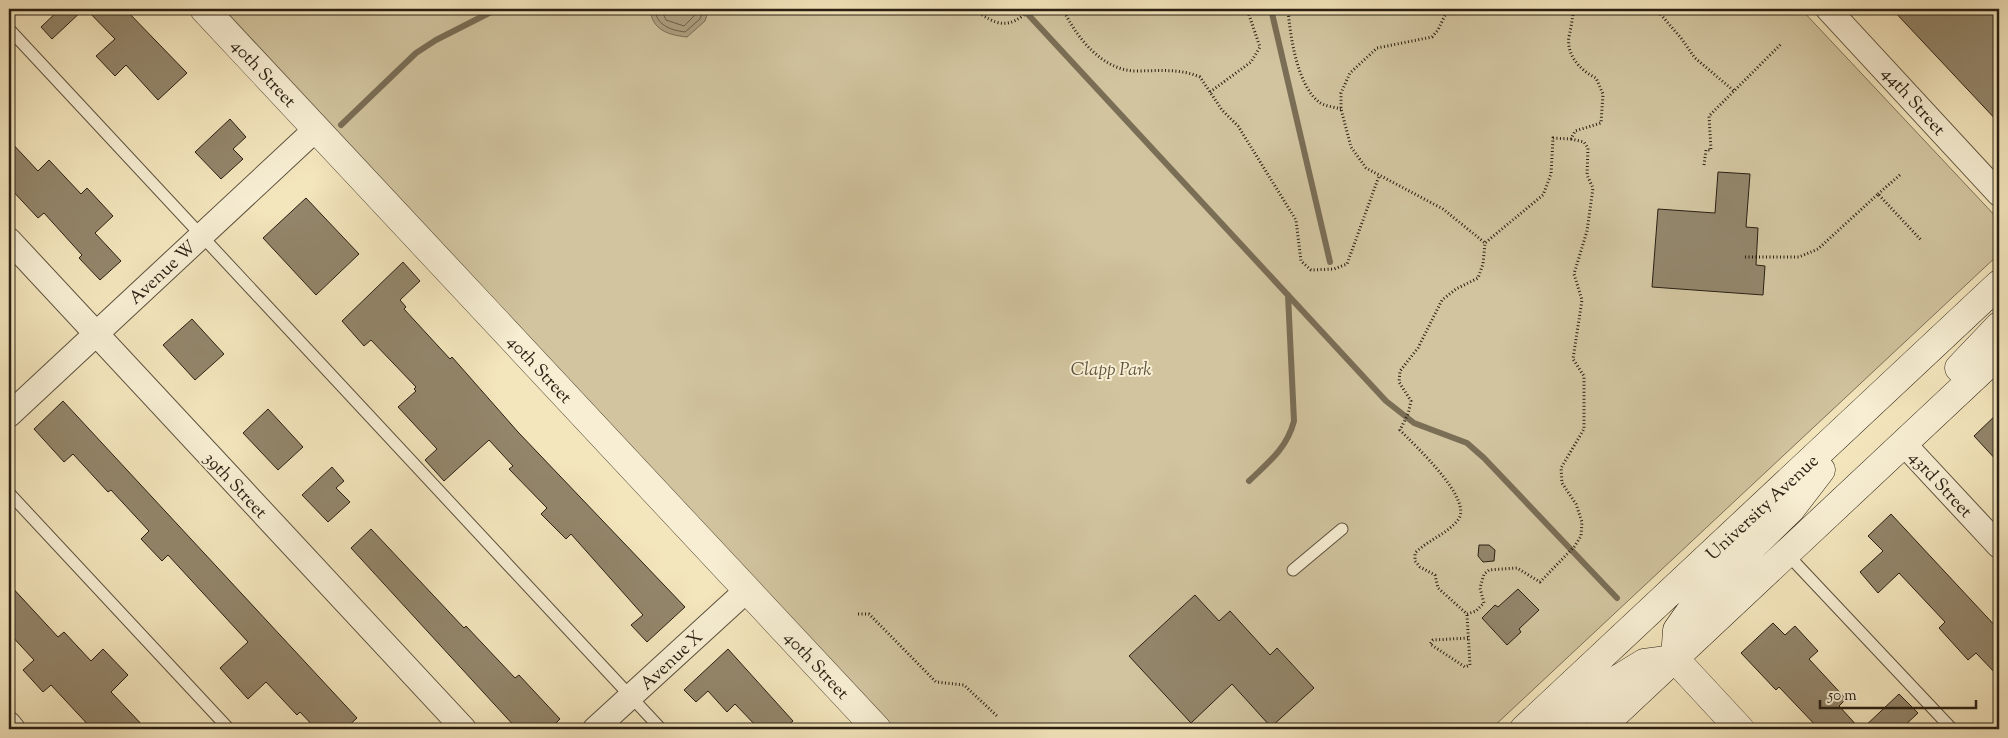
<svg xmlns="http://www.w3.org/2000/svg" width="2008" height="738" font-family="'Sorts Mill Goudy',serif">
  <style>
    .green { fill: #d1c49f; stroke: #7e7259 }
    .water { fill: #afa283; stroke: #7a6e56 }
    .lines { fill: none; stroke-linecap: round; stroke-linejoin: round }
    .shore { stroke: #6c614b; stroke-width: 1 }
    .stream { stroke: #7a6e56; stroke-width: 6 }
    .building { fill: #93866b; stroke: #2a2013 }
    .service-casing { stroke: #5c513d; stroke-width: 13 }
    .minor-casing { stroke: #5c513d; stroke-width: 26 }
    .tertiary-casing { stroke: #5c513d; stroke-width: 29 }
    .secondary-casing { stroke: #2a2013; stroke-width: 29 }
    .path { stroke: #2a2013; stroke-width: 3; stroke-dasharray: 1 2.5; stroke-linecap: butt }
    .service { stroke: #f7eed3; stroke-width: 11 }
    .minor { stroke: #f7eed3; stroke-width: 24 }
    .tertiary { stroke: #f7eed3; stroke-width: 28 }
    .secondary { stroke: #f7eed3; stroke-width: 28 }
    .labels { text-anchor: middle; stroke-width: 4; stroke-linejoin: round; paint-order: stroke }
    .street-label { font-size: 18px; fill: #2a2013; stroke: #f7eed3 }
    .park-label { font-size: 18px; font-style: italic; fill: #5c513d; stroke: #f7eed3 }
  </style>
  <rect width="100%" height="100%" fill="#f3e5bc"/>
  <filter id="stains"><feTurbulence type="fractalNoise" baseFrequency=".004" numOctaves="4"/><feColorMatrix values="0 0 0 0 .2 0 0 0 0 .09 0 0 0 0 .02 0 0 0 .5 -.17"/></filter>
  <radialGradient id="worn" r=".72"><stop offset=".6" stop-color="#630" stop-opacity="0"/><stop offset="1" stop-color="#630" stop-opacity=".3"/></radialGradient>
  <!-- green -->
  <path class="green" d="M224,9H1801L1999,220V254L1491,729H895Z"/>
  <!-- water -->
  <path class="water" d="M650,9H709L705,21L687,37C668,35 652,30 650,9Z"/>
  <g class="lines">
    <!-- shore -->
    <path class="shore" d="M655,9C656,25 670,30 685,32L700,19L704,9
      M661,9L666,20L684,26L695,15L697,9"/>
    <!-- stream -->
    <path class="stream" d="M1023,9L1386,401L1414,423L1467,443L1484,458L1617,598
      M1271,9L1330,262
      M341,125L416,53L436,40L497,9
      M1249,481C1269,462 1287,448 1294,421L1288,295"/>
  </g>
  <!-- building -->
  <path class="building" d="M60,9H84L52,39L41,27Z
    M86,9H125L187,73L158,100L126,65L115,76L96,56L115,39Z
    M1892,9H1999V123Z
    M230,119L246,137L233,149L243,159L221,179L195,152Z
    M9,140L38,171L49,160L81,194L87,188L113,216L95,233L121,261L100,280L79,258L82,255L44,213L38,218L9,187Z
    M1718,172L1750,174L1746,227L1758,228L1756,265L1765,266L1763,295L1652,287L1658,209L1715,213Z
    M306,198L359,254L316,295L263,238Z
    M403,262L420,281L400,300L406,307L404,309L450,359L452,357L518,432L685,607L647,642L631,625L643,615L571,534L566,539L541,514L547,508L509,469L513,466L489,440L444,481L425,460L437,449L398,407L416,391L414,389L416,387L371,340L364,346L342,321Z
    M192,319L224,354L195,380L163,345Z
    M63,401L357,718L345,729H316L300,712L297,715L266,682L248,699L220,668L248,642L168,555L162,561L141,539L149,531L111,490L108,492L73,454L64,462L34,429Z
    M268,409L303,447L278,470L243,433Z
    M1999,412V463L1974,436Z
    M332,467L344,481L336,488L350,502L328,522L302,495Z
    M1891,514L1999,630V677L1976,653L1968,660L1939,628L1945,622L1899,573L1878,593L1860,572L1883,551L1868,536Z
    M371,529L464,628L466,626L515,678L519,675L560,719L550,729H517L351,548Z
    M1479,545H1489L1495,550L1494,561L1483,562L1478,556Z
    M9,584L58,637L64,632L91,661L103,649L128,675L111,692L146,729H92L51,685L43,692L23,670L34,660L9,633Z
    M1518,589L1539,610L1519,629L1521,632L1507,645L1482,618L1495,605L1498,607Z
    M1195,595L1219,621L1230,611L1270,655L1277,648L1314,688L1271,727L1232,684L1191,723L1129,656Z
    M1773,623L1785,635L1795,626L1818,651L1809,659L1846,699L1839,706L1860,729H1819L1779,687L1776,690L1741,653Z
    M728,649L793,721L784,729H759L735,704L727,712L708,691L696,702L684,690Z
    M1899,694L1918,713L1901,729H1862Z"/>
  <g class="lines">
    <!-- service casing -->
    <g class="service-casing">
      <path id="service" d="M9,29L661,729
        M9,493L229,729
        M1787,554L1952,729
        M1293,570L1342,529"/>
    </g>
    <!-- minor casing -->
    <g class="minor-casing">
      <path id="minor" d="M1828,9L1999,194
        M9,240L464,729
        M9,415L316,129
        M1904,444L1999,546
        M9,724L13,729
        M595,729L747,590"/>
    </g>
    <!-- tertiary casing -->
    <g class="tertiary-casing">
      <path id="tertiary" d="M204,9L877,729
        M1675,659L1740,729"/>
    </g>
    <!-- secondary casing -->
    <g class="secondary-casing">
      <path id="secondary" d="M1959,368L1999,326
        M1524,729L1999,284
        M1558,729L1605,687L1644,663L1675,659L1677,630L1699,599L1791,509L1821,470
        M1599,729L1999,354"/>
    </g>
    <!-- path -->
    <path class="path" d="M973,9C997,25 1007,31 1031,9
      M1063,9C1076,37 1102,70 1135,71C1158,71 1179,68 1200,77L1222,110L1238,126L1296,220L1301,261L1311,270L1334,269L1347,264L1379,176
      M1288,9C1290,35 1297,85 1319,102C1324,106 1334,107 1341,109
      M1448,9L1438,30L1432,37L1377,48L1350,73L1341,93V109L1351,147L1366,168L1443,209L1485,243
      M1656,9L1681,38L1695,58L1734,91
      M1210,92L1251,62L1260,47L1247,9
      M1571,139L1584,142L1588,148L1587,175L1593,188L1587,231L1574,274L1582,300L1573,359L1584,376V429L1561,468L1562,483L1576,504L1582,522L1581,536L1574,547L1540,582L1517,568L1489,570L1484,574L1480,588L1484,603L1476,611L1467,614L1438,588L1435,575L1420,567L1415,561V553C1428,540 1447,534 1458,520C1474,499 1414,445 1400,430L1408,414L1411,401L1399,382L1400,371L1418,348L1442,300L1456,289L1478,278L1483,264L1485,243L1543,195L1551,174L1553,138L1571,139L1575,131L1601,123L1603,94L1596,78C1581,71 1566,55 1569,37C1571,26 1573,19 1573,9
      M1704,165L1706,150H1711L1709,116L1782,43
      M1878,194L1901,174
      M1745,257H1799L1818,249L1878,194L1921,240
      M858,614H869L936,682L964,685L997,716
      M1467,615L1470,665L1465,667L1430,644L1433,640L1468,638"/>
    <!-- service -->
    <use href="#service" class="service"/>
    <!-- minor -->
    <use href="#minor" class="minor"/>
    <!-- tertiary -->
    <use href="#tertiary" class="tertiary"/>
    <!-- secondary -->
    <use href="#secondary" class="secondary"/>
  </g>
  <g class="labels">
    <!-- street labels -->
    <g class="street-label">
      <text transform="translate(264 73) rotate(47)" y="6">40th Street</text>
      <text transform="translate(1914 101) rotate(48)" y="6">44th Street</text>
      <text transform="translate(162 272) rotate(-43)" y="6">Avenue W</text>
      <text transform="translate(540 369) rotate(47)" y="6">40th Street</text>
      <text transform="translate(1941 484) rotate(47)" y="6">43rd Street</text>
      <text transform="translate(236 485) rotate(47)" y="6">39th Street</text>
      <text transform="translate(1762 507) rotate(-43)" y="6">University Avenue</text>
      <text transform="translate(671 660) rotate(-43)" y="6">Avenue X</text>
      <text transform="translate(817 665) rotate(47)" y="6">40th Street</text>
    </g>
    <!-- park labels -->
    <g class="park-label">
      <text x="1111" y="375">Clapp Park</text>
    </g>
  </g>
  <!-- margin -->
  <rect width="2008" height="738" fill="none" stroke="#f3e5bc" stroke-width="30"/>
  <rect x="10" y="10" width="1988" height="718" fill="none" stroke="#2a2013" stroke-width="2.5"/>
  <rect x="15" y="15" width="1978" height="708" fill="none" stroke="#2a2013"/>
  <!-- scale -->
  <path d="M1820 700v8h156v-8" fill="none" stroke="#2a2013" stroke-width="2.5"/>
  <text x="1828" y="700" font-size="15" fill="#2a2013" stroke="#f7eed3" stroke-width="4" paint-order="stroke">50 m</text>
  <rect width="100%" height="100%" filter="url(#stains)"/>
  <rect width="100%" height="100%" fill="url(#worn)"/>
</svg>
